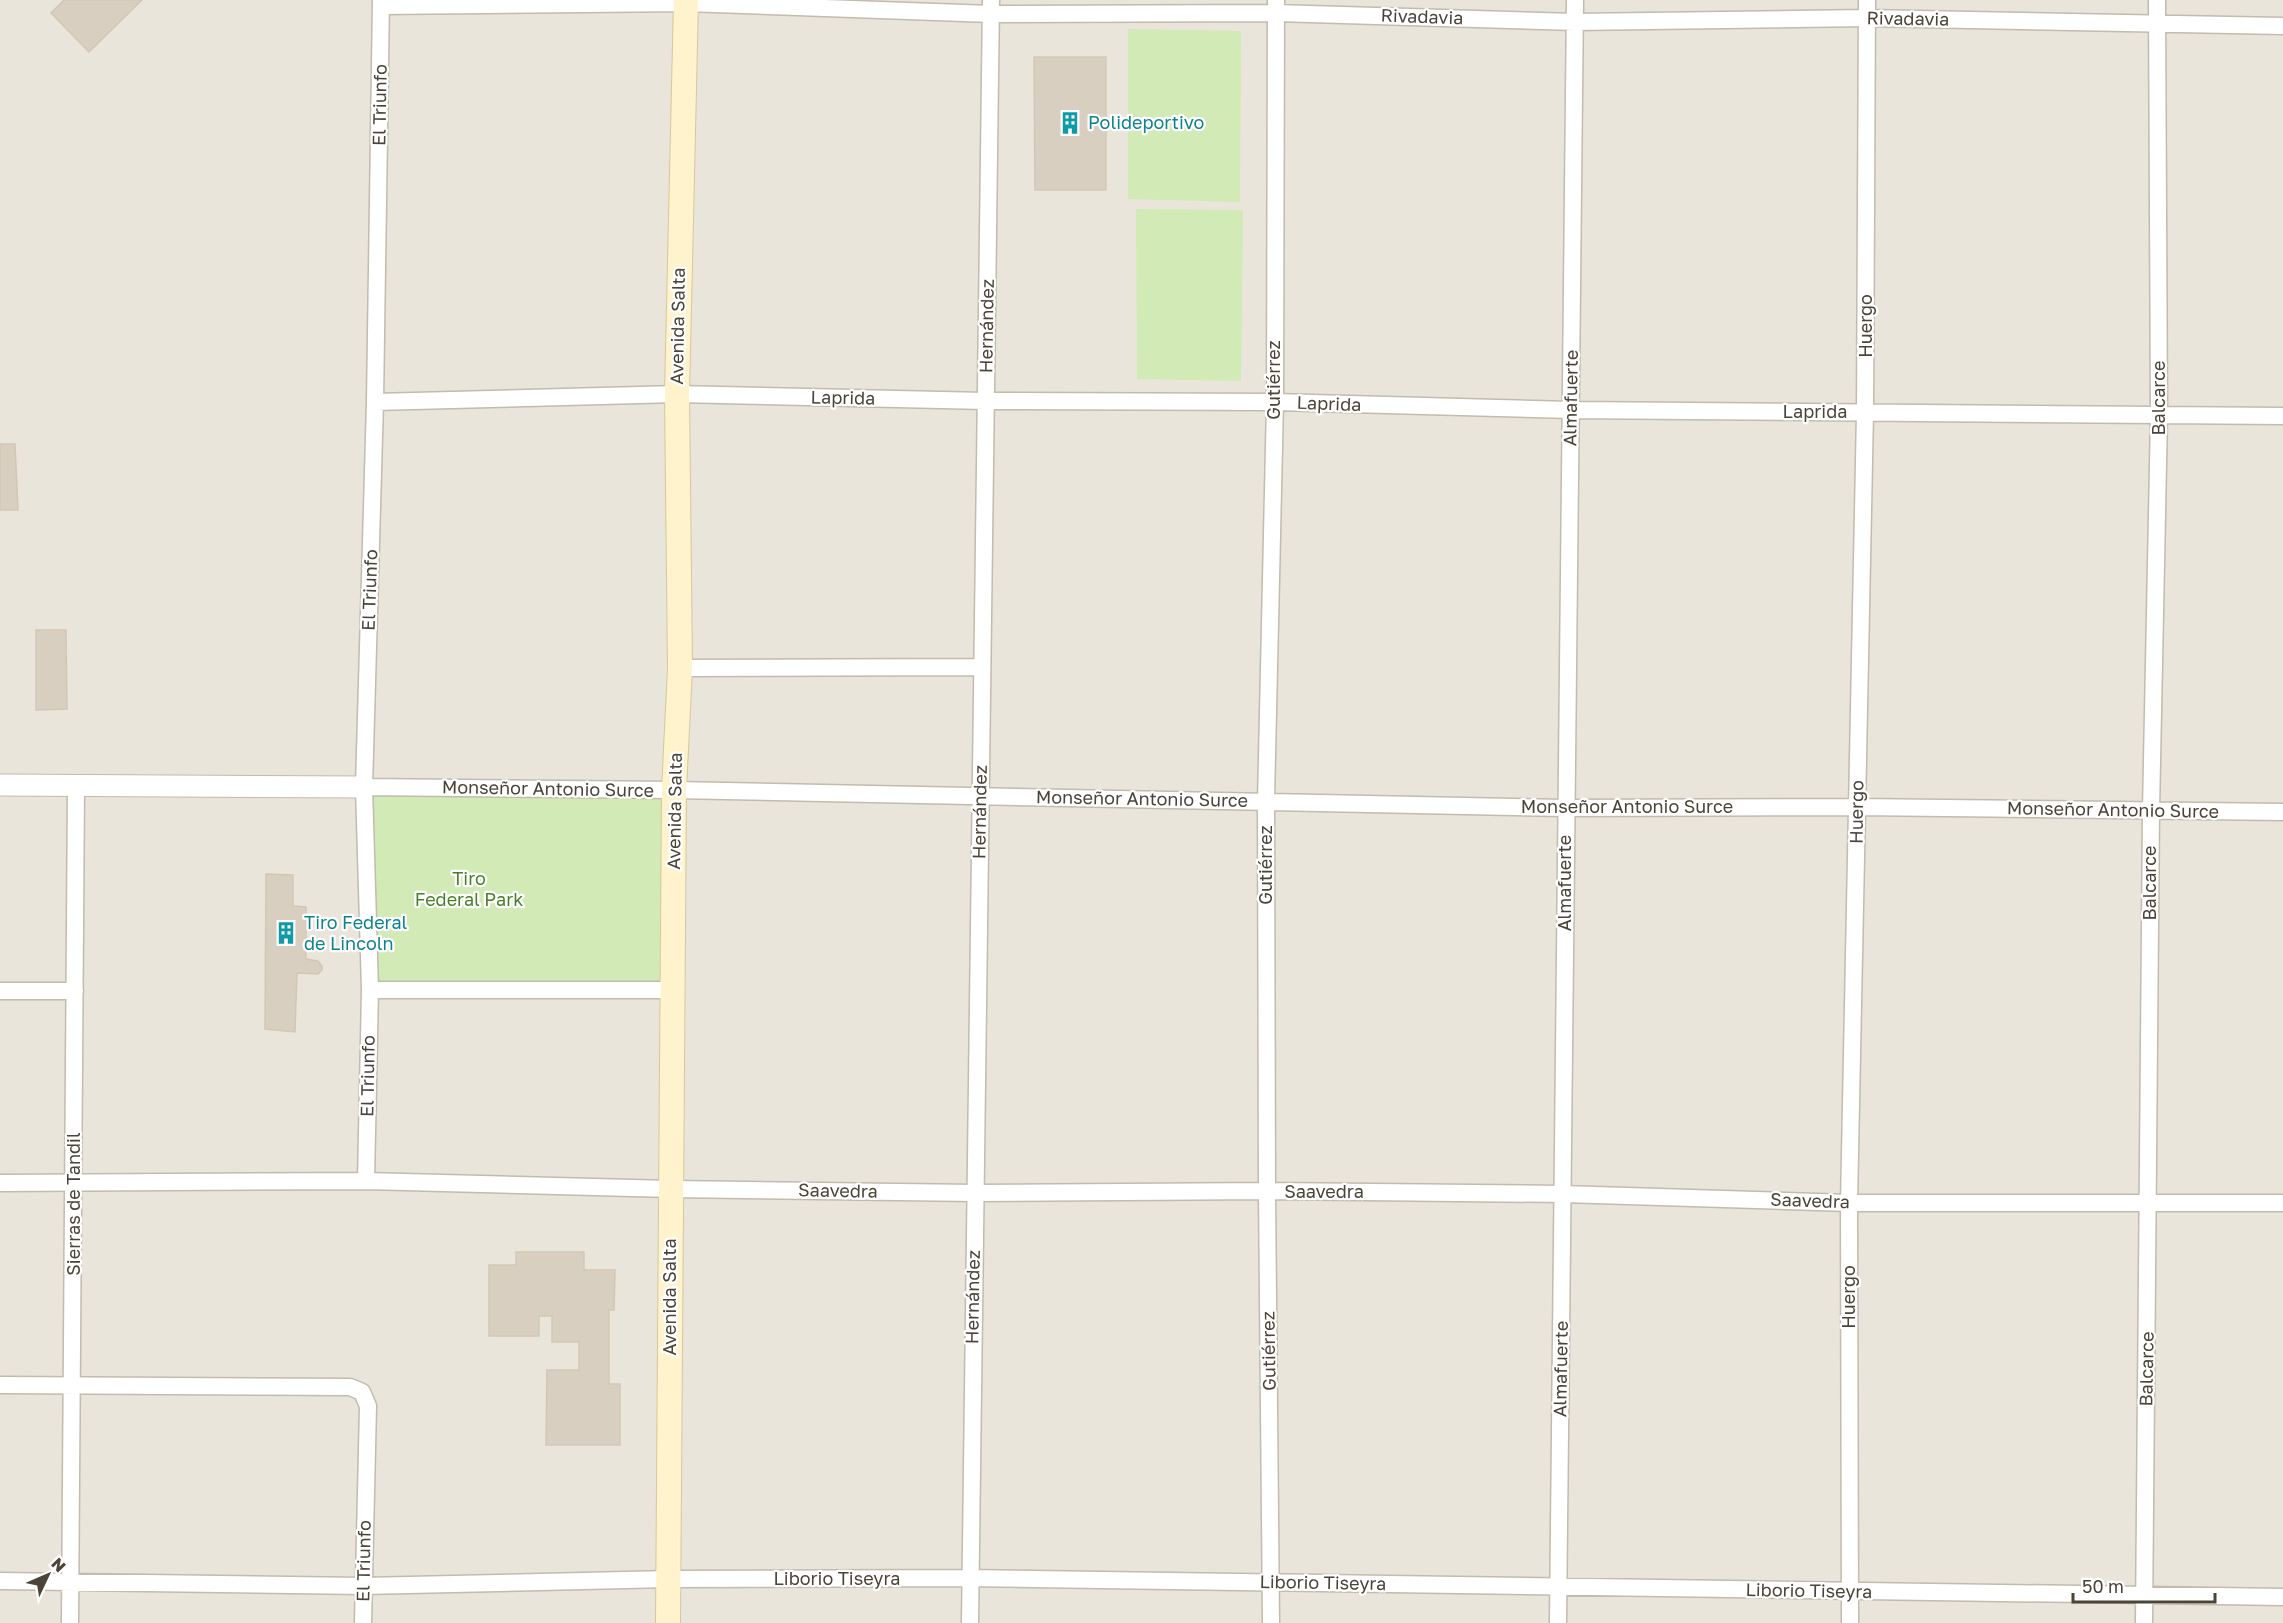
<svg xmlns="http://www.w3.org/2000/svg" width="2283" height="1623" font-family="'Golos Text',sans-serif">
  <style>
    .residential { fill: #eae5da }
    .green { fill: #d2eab5 }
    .building { fill: #d8cfc1; stroke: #d3c7b4; stroke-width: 1.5 }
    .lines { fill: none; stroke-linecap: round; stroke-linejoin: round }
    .minor-casing { stroke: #c2bbae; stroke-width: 19 }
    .tertiary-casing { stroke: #c2bbae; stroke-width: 23 }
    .secondary-casing { stroke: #d6c79b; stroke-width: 26 }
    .minor { stroke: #fff; stroke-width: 16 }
    .tertiary { stroke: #fff; stroke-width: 21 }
    .secondary { stroke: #fff3cd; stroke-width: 24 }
    .labels { text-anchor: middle; stroke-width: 4.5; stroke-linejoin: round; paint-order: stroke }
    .street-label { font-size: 18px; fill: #4b4439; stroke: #fff }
    .culture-label { font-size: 18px; fill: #0d838f; stroke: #fff; text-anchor: start }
    .park-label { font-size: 18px; fill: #4a7f2a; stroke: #fff }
  </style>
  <rect width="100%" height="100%" fill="#f6f3ec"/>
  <!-- residential -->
  <path class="residential" d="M0,0H2283V1623H0Z"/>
  <!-- green -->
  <path class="green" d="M1128,29L1241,31L1240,202L1128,199Z
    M1136,209L1243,210L1241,381L1137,379Z
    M364,787L674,790L673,990H370Z"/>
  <!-- building -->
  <path class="building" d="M64,0H142L89,52L51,13Z
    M1034,57H1106V190H1035Z
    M0,444H15L18,510H0Z
    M36,630H66L67,709L36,710Z
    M266,874L293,875V906L306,907V959L318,961L322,966V970L318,974L297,973L295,1032L265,1029Z
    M516,1252H584V1270H615L614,1310H609V1384H620V1445H546L547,1370H579V1342H552V1316H539V1336H489V1265H516Z"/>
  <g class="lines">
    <!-- minor casing -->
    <g class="minor-casing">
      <path id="minor" d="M381,6L686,3L991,14L1276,13L1575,22L1867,18L2283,26
        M375,402L677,394L986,401L1275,402L1571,410L2283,416
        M680,668L982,667
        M364,787L674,790L1566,808L1857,807L2283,812
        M370,990H673
        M0,991H75
        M366,1181L370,990L364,787L375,402L381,0
        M0,1183L366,1181L671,1189L975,1193L1267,1191L1563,1194L1849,1203H2283
        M0,1385L350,1387L362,1392L368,1406L363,1623
        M0,1581L363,1586L669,1579L969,1578L2283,1597
        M70,1623L76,785
        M970,1623L991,0
        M1271,1623L1267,1191L1266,801L1275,402L1276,0
        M1558,1623L1575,0
        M1850,1623L1849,1203L1865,412L1867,0
        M2144,1623L2151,811L2159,415L2157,0"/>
    </g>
    <!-- tertiary casing -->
    <g class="tertiary-casing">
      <path id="tertiary" d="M0,785L364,787"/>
    </g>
    <!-- secondary casing -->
    <g class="secondary-casing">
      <path id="secondary" d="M668,1623L674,790L680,668L677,394L686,0"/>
    </g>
    <!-- minor -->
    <use href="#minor" class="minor"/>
    <!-- tertiary -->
    <use href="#tertiary" class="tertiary"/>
    <!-- secondary -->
    <use href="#secondary" class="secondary"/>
  </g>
  <!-- icons -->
  <defs>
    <g id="building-bare" transform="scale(1.8)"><path d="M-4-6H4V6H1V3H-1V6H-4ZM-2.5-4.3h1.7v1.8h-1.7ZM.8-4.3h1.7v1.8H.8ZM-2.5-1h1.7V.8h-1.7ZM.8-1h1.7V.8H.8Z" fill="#0f9aa8" stroke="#fff" stroke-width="2.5" paint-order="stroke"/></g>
  </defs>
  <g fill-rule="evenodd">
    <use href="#building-bare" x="1070" y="123"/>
    <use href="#building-bare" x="286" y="933"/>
  </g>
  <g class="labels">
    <!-- street labels -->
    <g class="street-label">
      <text transform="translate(1422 17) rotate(2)" y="6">Rivadavia</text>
      <text transform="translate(1908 19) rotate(1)" y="6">Rivadavia</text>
      <text transform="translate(380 105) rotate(-89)" y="6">El Triunfo</text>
      <text transform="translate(678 326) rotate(-89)" y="6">Avenida Salta</text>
      <text transform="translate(987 326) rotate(-89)" y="6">Hernández</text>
      <text transform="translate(1866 326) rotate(-90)" y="6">Huergo</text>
      <text transform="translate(1274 380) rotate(-90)" y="6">Gutiérrez</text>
      <text transform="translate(843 398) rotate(1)" y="6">Laprida</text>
      <text transform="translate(1571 398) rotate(-89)" y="6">Almafuerte</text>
      <text transform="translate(2159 398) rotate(-90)" y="6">Balcarce</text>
      <text transform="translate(1329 404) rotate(2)" y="6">Laprida</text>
      <text x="1815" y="418">Laprida</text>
      <text transform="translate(370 590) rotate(-88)" y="6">El Triunfo</text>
      <text transform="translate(548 789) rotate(1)" y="6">Monseñor Antonio Surce</text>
      <text transform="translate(1142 799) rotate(1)" y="6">Monseñor Antonio Surce</text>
      <text x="1627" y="813">Monseñor Antonio Surce</text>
      <text transform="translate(2113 810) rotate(1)" y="6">Monseñor Antonio Surce</text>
      <text transform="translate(675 811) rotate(-89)" y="6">Avenida Salta</text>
      <text transform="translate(980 812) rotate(-89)" y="6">Hernández</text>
      <text transform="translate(1857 812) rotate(-89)" y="6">Huergo</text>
      <text transform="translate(1266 865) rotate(-90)" y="6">Gutiérrez</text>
      <text transform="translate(1565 883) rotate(-90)" y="6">Almafuerte</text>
      <text transform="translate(2150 883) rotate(-90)" y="6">Balcarce</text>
      <text transform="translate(368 1076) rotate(-89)" y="6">El Triunfo</text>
      <text transform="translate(838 1191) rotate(1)" y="6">Saavedra</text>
      <text x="1324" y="1198">Saavedra</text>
      <text transform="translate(1810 1201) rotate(2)" y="6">Saavedra</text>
      <text transform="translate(74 1204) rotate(-90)" y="6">Sierras de Tandil</text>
      <text transform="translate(670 1297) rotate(-90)" y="6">Avenida Salta</text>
      <text transform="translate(973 1297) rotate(-89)" y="6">Hernández</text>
      <text transform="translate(1849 1297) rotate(-90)" y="6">Huergo</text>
      <text transform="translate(1269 1351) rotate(-91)" y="6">Gutiérrez</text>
      <text transform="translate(1561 1369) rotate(-89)" y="6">Almafuerte</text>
      <text transform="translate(2147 1369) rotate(-89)" y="6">Balcarce</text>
      <text transform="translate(364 1561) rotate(-89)" y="6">El Triunfo</text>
      <text x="837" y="1585">Liborio Tiseyra</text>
      <text transform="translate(1323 1583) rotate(1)" y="6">Liborio Tiseyra</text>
      <text transform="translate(1809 1591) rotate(1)" y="6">Liborio Tiseyra</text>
    </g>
    <!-- culture labels -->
    <g class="culture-label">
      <text x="1088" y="129">Polideportivo</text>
      <text x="304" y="929">Tiro Federal<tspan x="304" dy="21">de Lincoln</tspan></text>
    </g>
    <!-- park labels -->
    <g class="park-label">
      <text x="469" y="885">Tiro<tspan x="469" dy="21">Federal Park</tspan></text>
    </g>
  </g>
  <!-- north arrow -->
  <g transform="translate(48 1575) rotate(46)" stroke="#ffffff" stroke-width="4.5" paint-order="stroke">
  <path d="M0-4.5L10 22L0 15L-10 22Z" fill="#4b4439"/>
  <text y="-9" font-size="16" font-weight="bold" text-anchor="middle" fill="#4b4439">N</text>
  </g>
  <!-- scale -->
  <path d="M2073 1593v9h142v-9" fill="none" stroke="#4b4439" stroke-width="3"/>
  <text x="2082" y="1593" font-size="18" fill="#4b4439" stroke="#ffffff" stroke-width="4.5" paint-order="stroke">50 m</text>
</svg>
